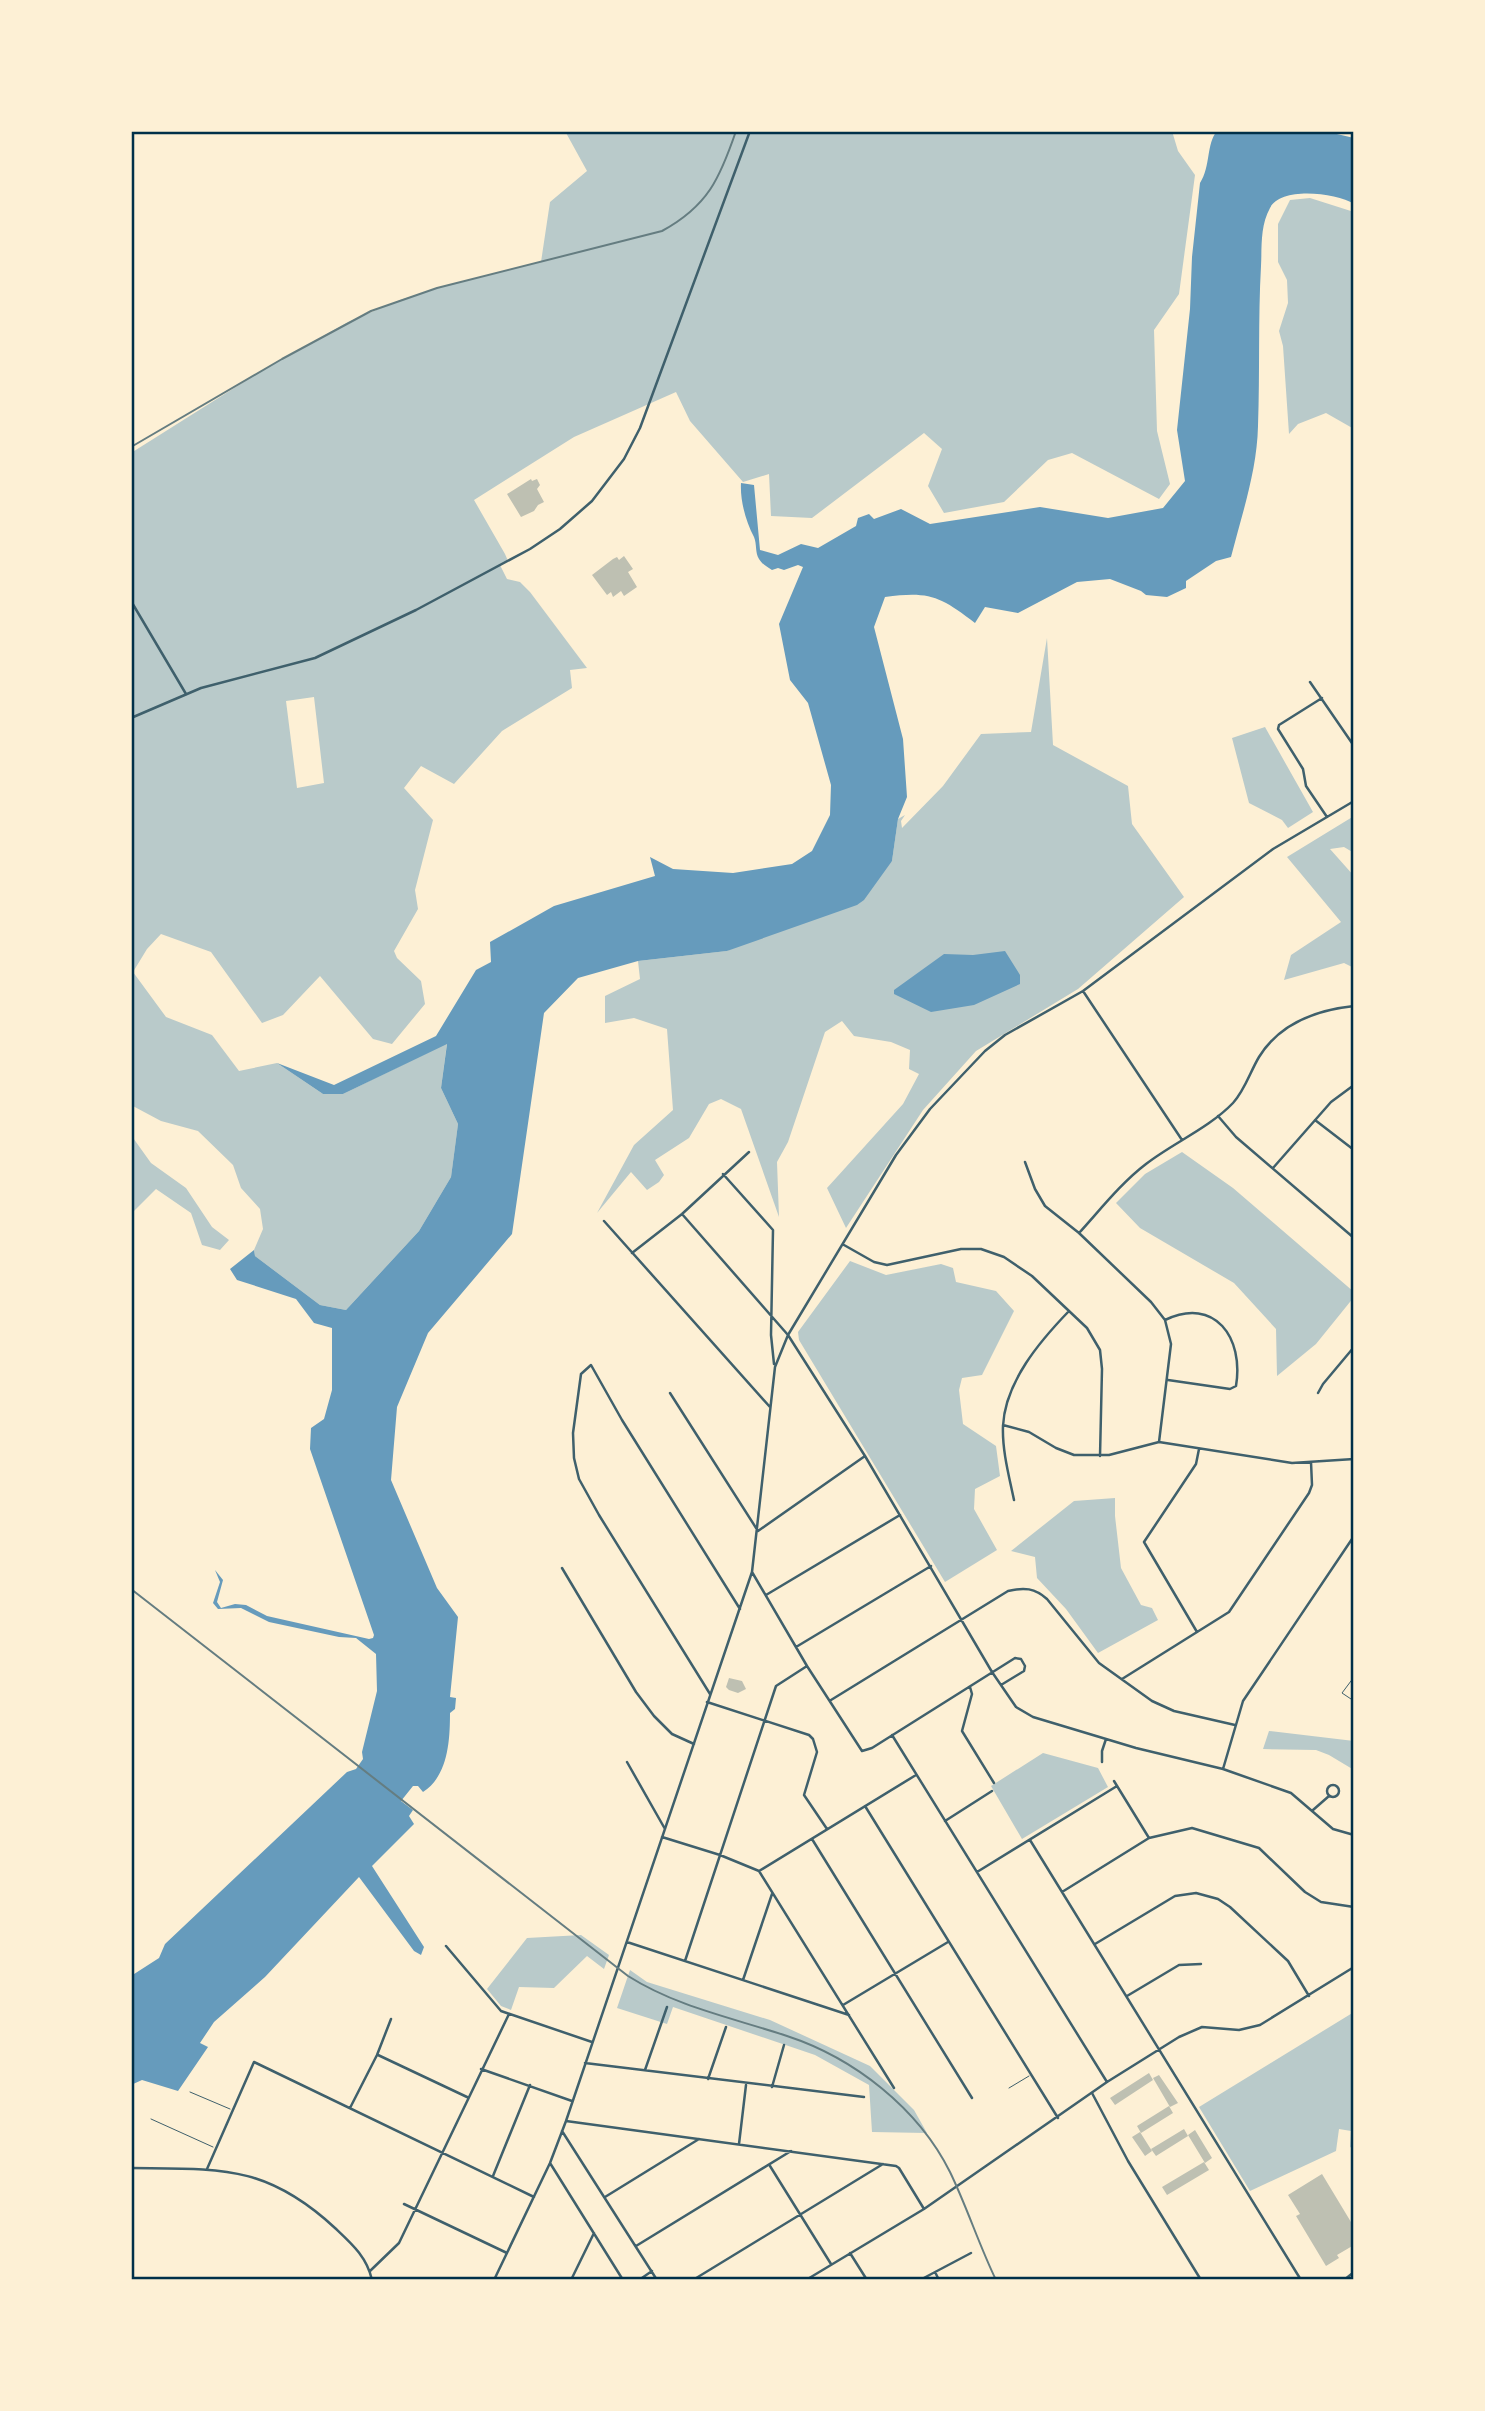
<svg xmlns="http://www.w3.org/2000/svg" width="1485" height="2411" font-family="Barlow,sans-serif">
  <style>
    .green { fill: #b9caca; fill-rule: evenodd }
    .water { fill: #669bbc }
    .building { fill: #bec0b2 }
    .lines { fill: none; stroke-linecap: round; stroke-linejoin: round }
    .service { stroke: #3f606c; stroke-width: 1 }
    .minor { stroke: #3f606c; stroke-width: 2.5 }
    .tertiary { stroke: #3f606c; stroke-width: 2.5 }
    .rail { stroke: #657d81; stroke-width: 2 }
    .neatline { fill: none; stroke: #003049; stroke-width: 2.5 }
  </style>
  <rect width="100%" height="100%" fill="#fdf0d5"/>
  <!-- green -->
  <path class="green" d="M565,131H1172L1178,151L1195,175L1179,294L1154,330L1157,431L1170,484L1159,499L1072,453L1048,460L1004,502L944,513L928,486L942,449L924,433L812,518L771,516L769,474L743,482L690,421L676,392L574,437L474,500L505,554L508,561L500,565L507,579L520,582L530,592L587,668L570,670L572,688L502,731L454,784L421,766L404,788L433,820L415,890L418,909L394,951L397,958L421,981L425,1004L392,1044L373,1039L320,976L283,1015L262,1023L211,952L161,934L147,949L133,972L166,1017L212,1035L239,1071L277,1063L323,1094H343L447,1043L441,1088L458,1124L451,1177L419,1231L346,1310L320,1305L255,1256L254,1250L263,1229L260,1209L241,1188L233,1165L198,1131L161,1121L131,1105V453L258,373L348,322L400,300L437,288L541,262L550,202L587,171ZM314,697L324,783L297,788L286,701Z
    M1310,198L1354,212V429L1326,413L1298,424L1289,434L1283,346L1279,331L1288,303L1287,280L1278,262V224L1290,200Z
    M1047,638L1053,745L1128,786L1132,824L1184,897L1078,989L976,1051L923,1110L846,1228L827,1188L903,1104L919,1074L909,1069L910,1050L891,1042L854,1036L842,1021L825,1032L788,1142L777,1162L779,1217L741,1109L721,1099L709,1104L689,1138L655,1160L664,1175L659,1182L647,1190L631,1172L597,1213L634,1145L673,1110L667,1029L634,1018L605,1023V996L640,979L638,961L727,951L892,861L898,819L905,815L901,821L902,828L943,786L981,734L1031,732Z
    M1265,727L1313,812L1288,828L1282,820L1249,803L1232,738Z
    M1354,816V853L1344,847L1330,849L1354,876V968L1344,963L1284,980L1291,955L1341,922L1287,857Z
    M131,1135L151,1163L186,1188L212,1227L229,1240L220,1250L202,1245L191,1213L156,1189L131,1214Z
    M1182,1152L1233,1188L1354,1292V1297L1316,1344L1277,1376L1276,1329L1234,1283L1140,1228L1116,1203L1145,1174Z
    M850,1261L886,1275L941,1264L953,1268L956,1282L996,1291L1014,1311L982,1375L962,1378L959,1390L963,1424L996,1446L1000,1476L975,1489L974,1509L997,1550L945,1582L799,1340L798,1332Z
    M1115,1498V1516L1121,1568L1141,1605L1152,1608L1158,1620L1098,1653L1066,1609L1037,1578L1035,1557L1011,1551L1074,1501Z
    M1269,1731L1354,1741V1770L1329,1755L1316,1750L1263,1749Z
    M1043,1753L1098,1768L1108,1787L1022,1839L991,1786Z
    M581,1935L609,1955L604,1969L587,1956L554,1988L519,1987L511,2010L501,2006L487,1989L527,1938Z
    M630,1970L647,1982L770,2020L870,2066L914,2110L927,2133L872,2132L869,2085L815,2055L673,2007L667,2024L617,2008Z
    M1354,2012V2149L1350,2147L1351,2131L1339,2129L1336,2151L1250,2191L1199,2107Z"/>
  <!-- water -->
  <path class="water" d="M1217,131H1324L1354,138V204C1336,193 1281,186 1270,208C1260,226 1262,247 1261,266C1258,319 1260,373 1258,426C1257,471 1242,514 1231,557L1216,561L1186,581V588L1167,597L1146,595L1141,591L1110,579L1077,582L1018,613L985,607L975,623C940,596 929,591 885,597L874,627L903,739L907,797L898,819L892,861L864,900L857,905L727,951L638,961L578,978L544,1013L512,1234L428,1333L397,1407L391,1480L437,1588L458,1617L450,1697L456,1698L455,1709L450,1713C450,1741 448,1776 423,1792L418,1786H413L401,1801L413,1810L409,1816L414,1824L372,1866L424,1947L421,1955L414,1951L359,1877L265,1977L214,2022L200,2043L208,2047L178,2091L142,2080L131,2085V1976L159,1958L165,1944L347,1772L356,1769L363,1759L362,1752L377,1691L376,1654L356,1638L339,1637L269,1622L241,1608L218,1609L213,1603L220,1582L215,1570L223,1580L217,1602L221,1608L235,1604L246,1605L267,1616L369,1639L373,1638L374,1635L310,1449L311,1428L324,1419L332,1390V1328L314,1323L296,1299L237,1280L230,1269L254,1250L255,1256L320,1305L346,1310L419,1231L451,1177L458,1124L441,1088L447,1044L343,1094H323L277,1063L334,1085L436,1036L476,970L491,962L490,942L554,906L655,876L650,857L673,869L733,873L792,864L812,851L830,815L831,785L808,703L790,680L779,624L803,567L798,565L784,570L778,568L772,570C767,567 762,564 759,559C755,553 757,544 754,537C746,522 740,501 741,483L754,485L760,550L778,555L801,544L818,548L856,526L858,518L869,514L874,519L901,509L930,524L1040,507L1108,518L1163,508L1185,481L1177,430L1190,309L1192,257L1200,183C1211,166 1206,144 1217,131Z
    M1005,951L1020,975V984L974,1005L931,1012L894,994V990L944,954L973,955Z"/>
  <!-- building -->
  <path class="building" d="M531,479L532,481L537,479L540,485L537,489L544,502L538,505L534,511L521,517L507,494Z
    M624,556L633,569L628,572L637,587L624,596L621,591L613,597L611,592L607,595L592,575L613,559L617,557L619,560Z
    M729,1678L742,1681L746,1689L738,1693L729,1690L726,1687Z
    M1149,2073L1153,2080L1115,2105L1110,2098Z
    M1159,2075L1178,2103L1170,2107L1153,2078Z
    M1169,2106L1173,2113L1141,2133L1137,2126Z
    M1184,2129L1188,2136L1156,2156L1151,2149Z
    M1195,2130L1212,2158L1205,2163L1188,2135Z
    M1140,2132L1152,2151L1145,2156L1132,2137Z
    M1204,2162L1209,2170L1167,2195L1162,2187Z
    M1322,2174L1354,2227V2245L1337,2255L1339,2258L1326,2266L1296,2216L1300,2214L1288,2195Z"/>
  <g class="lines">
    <!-- service -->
    <path class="service" d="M1354,1677L1342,1693L1354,1701
      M1009,2088L1029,2076
      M190,2092L230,2109
      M151,2119L213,2147"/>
    <!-- minor -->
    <path class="minor" d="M131,601L186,694
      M1310,682L1354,746
      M1322,698L1279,725L1278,729L1303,769L1306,786L1327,817
      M1083,991L1182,1140
      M1218,1116L1236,1137L1354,1238
      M1315,1120L1354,1150
      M1025,1162L1035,1189L1045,1206L1079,1233L1151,1302L1165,1320L1171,1344L1159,1442
      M1273,1168L1331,1102L1354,1085
      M723,1174L773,1230L771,1335L774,1364
      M682,1214L788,1335L865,1456L992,1672L1016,1707L1033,1717L1136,1748L1223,1769L1291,1793L1333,1829L1354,1835
      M604,1221L770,1407
      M1079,1233C1100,1210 1121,1183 1146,1164C1173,1143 1209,1128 1233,1103C1245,1090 1250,1072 1259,1057C1280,1023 1316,1010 1354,1006
      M844,1245L874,1262L887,1265L961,1249H981L1004,1257L1032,1276L1087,1328L1100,1350L1102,1369L1100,1456
      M632,1253L682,1214L749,1152
      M1165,1320C1215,1296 1244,1338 1236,1386L1230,1389L1168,1380
      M670,1393L758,1531L865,1456
      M1318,1393L1323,1384L1354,1347
      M1003,1425L1029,1432L1056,1448L1074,1455H1109L1159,1442L1292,1463L1354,1459
      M1014,1500C1009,1476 1002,1450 1003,1426C1005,1382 1040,1341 1069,1311
      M562,1568L636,1692L654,1716L672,1734L694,1744
      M752,1572L807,1666L862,1751L872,1748L1015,1658L1021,1659L1025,1666L1024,1671L1001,1685
      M766,1595L900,1515
      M1197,1632L1144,1542L1196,1464L1199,1449
      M796,1647L931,1566
      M1122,1679L1229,1612L1309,1493L1312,1485L1311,1462
      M970,1687L972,1694L962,1731L994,1783
      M710,1694L599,1515L579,1479L574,1458L573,1433L581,1374L591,1365L622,1420L740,1609
      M831,1700L1008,1591C1024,1587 1035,1588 1047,1599L1099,1663L1152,1701L1174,1711L1235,1725
      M707,1702L809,1735L813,1739L817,1752L804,1795L827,1829
      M892,1735L1107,2082
      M627,1762L665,1829
      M1102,1762V1751L1106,1739
      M1223,1769L1243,1701L1354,1536
      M1114,1781L1149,1838
      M1327 1791a6 6 0 1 1 12 0a6 6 0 1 1-12 0Z
      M865,1806L1058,2118
      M1313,1810L1329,1796
      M945,1821L992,1791
      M662,1837L720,1855L759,1871L894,2088
      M812,1839L972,2098
      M1030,1840L1301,2280
      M759,1871L916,1775
      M977,1872L1117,1786
      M1062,1892L1149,1838L1192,1828L1259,1848L1305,1892L1321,1902L1354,1907
      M627,1942L849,2015
      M1095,1944L1175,1896L1196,1893L1218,1899L1230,1907L1288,1961L1309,1996
      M446,1946L501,2011L592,2042
      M685,1961L776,1686L807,1666
      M743,1980L772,1894
      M1127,1996L1179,1965L1201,1964
      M843,2005L948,1942
      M378,2055L467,2097
      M585,2063L864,2097
      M481,2069L572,2101
      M645,2070L667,2007
      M708,2079L726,2027
      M772,2087L784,2045
      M350,2108L377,2055L391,2019
      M566,2121L896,2166L899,2168L924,2209
      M562,2131L657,2280
      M739,2144L746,2085
      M550,2163L623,2280
      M770,2166L831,2264
      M131,2168C220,2169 266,2164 335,2228C352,2244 367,2257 372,2280
      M207,2169L254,2062L534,2197
      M493,2176L530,2085
      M605,2197L699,2139
      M404,2204L507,2253
      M636,2246L791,2151
      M850,2253L867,2280
      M370,2271L399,2243L509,2014
      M935,2272L939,2280
      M494,2280L550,2163L566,2121L752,1572L775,1367L788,1335L896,1155L930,1109L985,1051L1005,1035L1083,991L1273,849L1354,801
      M571,2280L594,2233
      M639,2280L652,2271
      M693,2280L883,2164
      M806,2280L924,2209L1107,2082L1179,2037L1202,2027L1239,2030L1260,2025L1354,1967
      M920,2280L971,2253
      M1344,2280L1354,2272"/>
    <!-- tertiary -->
    <path class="tertiary" d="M131,718L201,688L315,658L416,610L530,549L560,529L592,501L624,459L640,428L750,131
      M1092,2093L1128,2161L1201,2280"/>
    <!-- rail -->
    <path class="rail" d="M131,447L282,359L371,311L437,288L662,231C708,206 720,178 736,131
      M131,1589L628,1976C677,2007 733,2018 787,2036C854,2058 918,2108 950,2172C967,2207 979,2245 996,2280"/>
  </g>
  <!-- border -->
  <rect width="1485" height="2411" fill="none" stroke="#fdf0d5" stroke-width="266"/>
  <rect x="133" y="133" width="1219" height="2145" class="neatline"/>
</svg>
